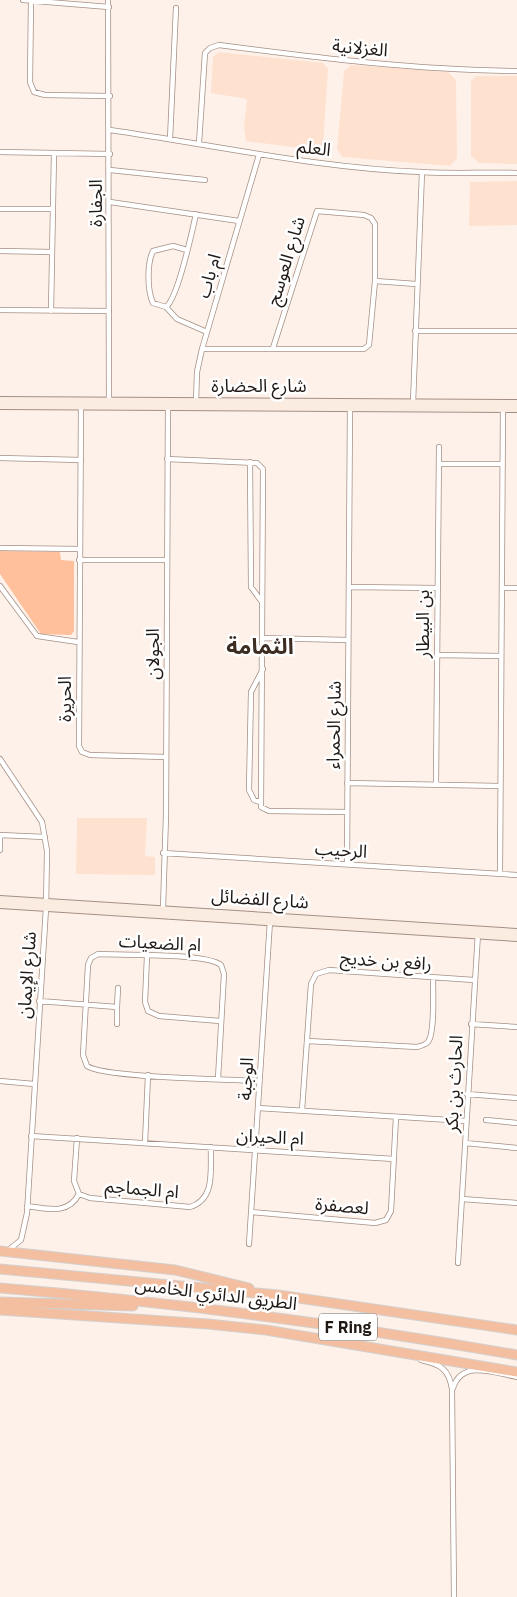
<svg xmlns="http://www.w3.org/2000/svg" width="517" height="1597" font-family="'IBM Plex Sans','Noto Sans Arabic',sans-serif">
  <style>
    .built { fill: #fee1cf }
    .green { fill: #ffc09b }
    .lines { fill: none; stroke-linecap: round; stroke-linejoin: round }
    .street-casing { stroke: #a48f84; stroke-width: 6 }
    .secondary-casing { stroke: #a48f84; stroke-width: 8 }
    .highway-casing { stroke: #d3d1d0; stroke-width: 11 }
    .street { stroke: #fff; stroke-width: 4.5 }
    .secondary { stroke: #fbece2; stroke-width: 6 }
    .highway { stroke: #f3bfa0; stroke-width: 9 }
    .labels { text-anchor: middle; stroke-width: 5; stroke-linejoin: round; paint-order: stroke }
    .shield { fill: #fff; stroke: #645e5b; stroke-width: 1 }
    .shield-label { font-size: 16px; font-weight: bold; fill: #211915 }
    .street-label { font-size: 18px; fill: #211915; stroke: #fff }
    .district-label { font-size: 22px; font-weight: bold; fill: #3d2c22; stroke: #fff }
  </style>
  <rect width="100%" height="100%" fill="#fef1e9"/>
  <!-- built -->
  <path class="built" d="M219,52L323,63L328,69L323,145L316,150L246,141L244,128L247,99L211,93L213,57Z
    M351,65L448,72L456,80L457,158L450,166L342,157L337,149L344,71Z
    M476,76H517V164L479,163L471,156V81Z
    M517,181V225L469,226L470,182Z
    M77,818H147L145,856L155,857V875L76,874Z"/>
  <!-- green -->
  <path class="green" d="M0,551L60,552L61,560L74,561V631L71,635L41,634L0,574Z"/>
  <g class="lines">
    <!-- street casing -->
    <g class="street-casing">
      <path id="street" d="M23,0L109,7
        M108,0L109,403
        M31,1L30,82L34,92L45,95L110,96
        M110,130C214,145 317,168 422,172C454,174 485,172 517,173
        M170,139L176,8
        M199,143L205,53L210,48L219,45C318,58 417,70 517,71
        M0,152L110,154
        M110,170L205,180
        M110,202L239,221
        M0,209H53
        M187,250L173,246L153,251C147,263 147,290 153,303L166,307C178,298 192,232 196,214
        M0,251L52,252
        M375,281L416,284
        M166,307L177,319L207,332
        M0,310L109,311
        M51,311L54,153
        M415,331H517
        M202,349H364L369,345L375,281V224L371,218L364,215L317,211L273,348
        M196,403L197,372L202,349L259,155
        M413,403L422,172
        M81,404L79,746L82,752L90,755L166,757
        M0,458L81,460
        M167,459L257,463L263,469L261,807L269,811L347,812
        M250,462L251,587L262,602
        M439,464H503
        M0,548L80,549
        M79,560H167
        M0,586L37,636L78,642
        M349,587L437,588
        M502,588H517
        M262,638L348,640
        M437,655L501,656
        M0,759L42,822L47,851L46,908L27,1213L21,1240L7,1251
        M347,783L500,786
        M436,785L439,447
        M260,802L254,800L249,790L251,692L263,669
        M0,835L45,837
        M0,837V850
        M163,853L517,875
        M347,864L350,406
        M500,873L503,407
        M163,908L166,815L168,404
        M147,956L145,1002L148,1011L159,1016L220,1021
        M39,1001L117,1007L118,988
        M117,1024V1007
        M471,1024L517,1027
        M308,1041L417,1047C421,1046 425,1045 428,1042C435,1033 433,991 433,978
        M218,1079L224,974L221,965C207,953 120,955 98,954L91,958L88,965L83,1055L87,1066C104,1078 230,1079 259,1081
        M0,1081L34,1084
        M467,1094L517,1098
        M258,1108L466,1121
        M302,1110L311,984L316,974L329,970L474,980
        M486,1120L517,1123
        M31,1136L394,1159
        M77,1138L74,1181L79,1194L90,1198L190,1207C216,1199 210,1170 211,1147
        M145,1143L148,1075
        M465,1143L517,1148
        M462,1199L517,1203
        M27,1206C48,1209 68,1215 79,1194
        M251,1212L375,1223L386,1220L391,1211L396,1117
        M249,1244L270,921
        M458,1263L478,933
        M421,1360C440,1364 449,1369 452,1389L454,1597
        M453,1388C462,1359 495,1373 517,1377"/>
    </g>
    <!-- secondary casing -->
    <g class="secondary-casing">
      <path id="secondary" d="M0,400L517,403
        M0,406L517,409
        M0,899L517,932
        M0,905L517,938"/>
    </g>
    <!-- highway casing -->
    <g class="highway-casing">
      <path id="highway" d="M0,1251L175,1270L249,1288
        M0,1269L278,1295L517,1330
        M0,1288C174,1302 345,1325 517,1355
        M0,1302L133,1306
        M0,1310L208,1324L266,1330L517,1372"/>
    </g>
    <!-- street -->
    <use href="#street" class="street"/>
    <!-- secondary -->
    <use href="#secondary" class="secondary"/>
    <!-- highway -->
    <use href="#highway" class="highway"/>
  </g>
  <g class="labels">
    <!-- shield labels -->
    <rect class="shield" x="319" y="1313.5" width="58" height="27" rx="4"/>
    <g class="shield-label">
      <text x="348" y="1333">F Ring</text>
    </g>
    <!-- street labels -->
    <g class="street-label">
      <text transform="translate(360 48) rotate(5)" y="6">الغزلانية</text>
      <text transform="translate(314 148) rotate(7)" y="6">العلم</text>
      <text transform="translate(96 203) rotate(-90)" y="6">الجفارة</text>
      <text transform="translate(286 261) rotate(-73)" y="6">شارع العوسج</text>
      <text transform="translate(209 276) rotate(-74)" y="6">ام باب</text>
      <text x="259" y="392">شارع الحضارة</text>
      <text transform="translate(423 624) rotate(-90)" y="6">بن البيطار</text>
      <text transform="translate(153 654) rotate(-90)" y="6">الجولان</text>
      <text transform="translate(65 699) rotate(-90)" y="6">الحريرة</text>
      <text transform="translate(334 725) rotate(-89)" y="6">شارع الحمراء</text>
      <text transform="translate(341 850) rotate(4)" y="6">الرحيب</text>
      <text transform="translate(260 899) rotate(4)" y="6">شارع الفضائل</text>
      <text transform="translate(160 943) rotate(3)" y="6">ام الضعيات</text>
      <text transform="translate(386 961) rotate(4)" y="6">رافع بن خديج</text>
      <text transform="translate(27 975) rotate(-86)" y="6">شارع الإيمان</text>
      <text transform="translate(246 1079) rotate(-87)" y="6">الوجبة</text>
      <text transform="translate(454 1084) rotate(-87)" y="6">الحارث بن بكر</text>
      <text transform="translate(270 1137) rotate(3)" y="6">ام الحيران</text>
      <text transform="translate(142 1189) rotate(5)" y="6">ام الجماجم</text>
      <text transform="translate(342 1206) rotate(5)" y="6">لعصفرة</text>
      <text transform="translate(216 1294) rotate(7)" y="6">الطريق الدائري الخامس</text>
    </g>
    <!-- district labels -->
    <g class="district-label">
      <text x="260" y="654">الثمامة</text>
    </g>
  </g>
</svg>
